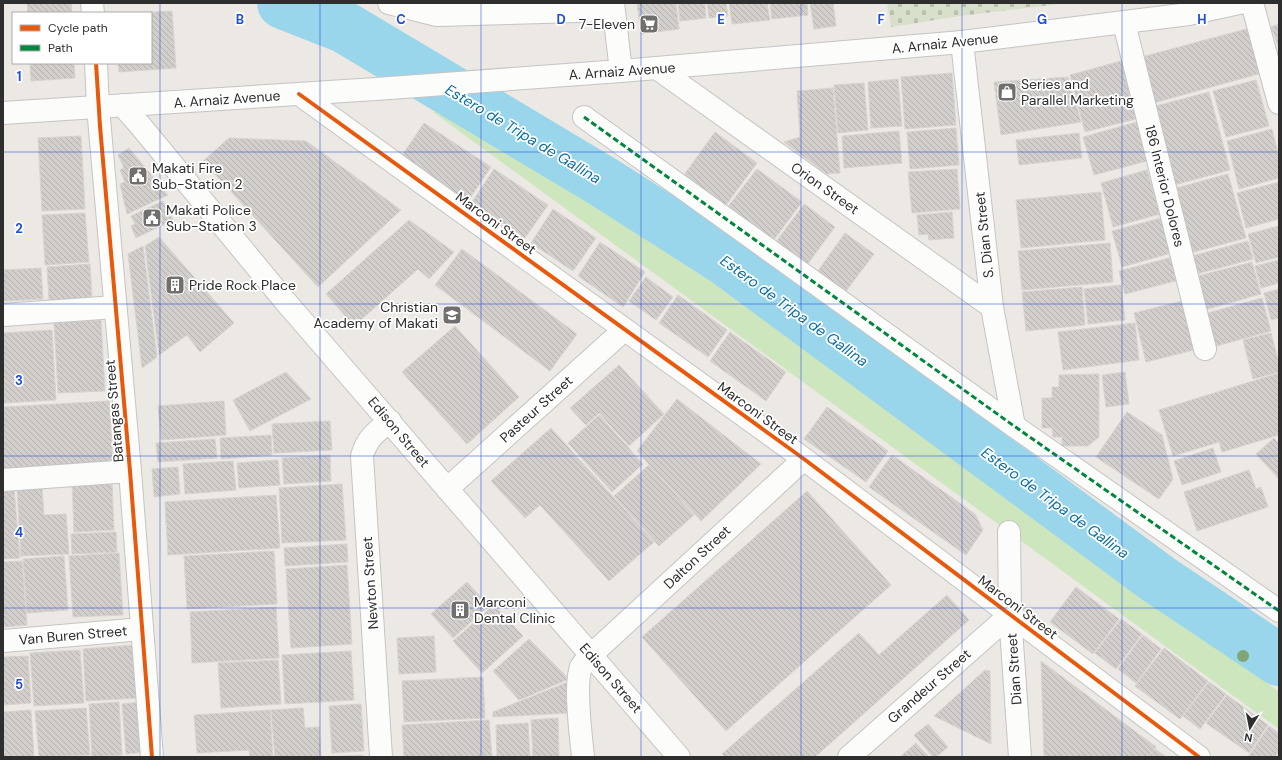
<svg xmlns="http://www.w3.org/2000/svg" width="1282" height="760" font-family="'DM Sans',sans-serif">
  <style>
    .green { fill: #cee6be }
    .cemetery { fill: url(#cemetery-stones) }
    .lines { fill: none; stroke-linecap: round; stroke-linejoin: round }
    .river { stroke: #99d6ec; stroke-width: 52 }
    .building { fill: url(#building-back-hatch); stroke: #d7d4d0 }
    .street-casing { stroke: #c5c4c5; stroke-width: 24 }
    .secondary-casing { stroke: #c5c4c5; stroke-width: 24 }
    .street { stroke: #fcfcfb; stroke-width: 22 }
    .secondary { stroke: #fcfcfb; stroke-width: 22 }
    .quiet { stroke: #00873e; stroke-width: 3; stroke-dasharray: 6 3; stroke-linecap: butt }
    .cycleway-casing { stroke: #fff; stroke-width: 6 }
    .cycleway { stroke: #e8590c; stroke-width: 4 }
    .tree { fill: #82a575 }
    .grid { fill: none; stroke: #1d4ed8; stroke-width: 1; stroke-opacity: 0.55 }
    .labels { text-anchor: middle; stroke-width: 3.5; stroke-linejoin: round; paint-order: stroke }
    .poi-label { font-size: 14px; fill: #2e2e2e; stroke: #fff; text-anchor: start }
    .street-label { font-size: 14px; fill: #2e2e2e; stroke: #fff }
    .water-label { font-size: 15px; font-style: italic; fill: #0d6fa3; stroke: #fff }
    .grid-label { font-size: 13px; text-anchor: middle; font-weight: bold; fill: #1d4ed8; stroke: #fff; stroke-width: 3.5; stroke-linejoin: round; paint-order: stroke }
  </style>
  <defs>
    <pattern id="cemetery-stones" width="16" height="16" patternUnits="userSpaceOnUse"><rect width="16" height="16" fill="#d8e0cc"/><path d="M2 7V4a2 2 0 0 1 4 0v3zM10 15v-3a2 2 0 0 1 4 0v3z" fill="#bac0b0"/></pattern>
    <pattern id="building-back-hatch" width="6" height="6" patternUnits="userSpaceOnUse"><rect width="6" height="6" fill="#d1cecb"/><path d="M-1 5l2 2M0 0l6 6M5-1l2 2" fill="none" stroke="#b4b1af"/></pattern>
  </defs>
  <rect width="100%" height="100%" fill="#ece8e4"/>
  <!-- green -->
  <path class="green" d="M463,110L615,211L868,389L1117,572L1279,692V729L433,112Z"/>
  <!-- cemetery -->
  <path class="cemetery" d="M887,3H1068L960,16L891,27Z"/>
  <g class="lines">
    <!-- river -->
    <path class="river" d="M283,3L344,27L602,181L726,260L1158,579L1279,660"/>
  </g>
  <!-- building -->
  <path class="building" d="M27,3H71L72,13H28Z
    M637,3H676L679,29L641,34Z
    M678,3H705L706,18L680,21Z
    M707,3H726L728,16L709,18Z
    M729,3H767L770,20L732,24Z
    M770,3H807L808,15L772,19Z
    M810,3H833L836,26L814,29Z
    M172,11L176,68L119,72L118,63H151V13H137Z
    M1279,24V48L1271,27Z
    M1250,28L1262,73L1150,104L1138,58Z
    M1121,61L1136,119L1085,132L1070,75Z
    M30,63H74L75,78L31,81Z
    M952,73L956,125L905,129L901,77Z
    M1068,77L1081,122L1001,135L994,82Z
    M898,79L902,126L871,128L868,82Z
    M1256,80L1269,126L1226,137L1213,91Z
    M864,83L868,130L838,133L834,85Z
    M833,88L840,173L827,174L784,142L800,137L797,91Z
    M1209,92L1230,170L1174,185L1152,107Z
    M1137,122L1147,161L1094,175L1083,137Z
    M424,123L491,167L468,201L401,157Z
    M956,128L959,165L910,169L907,132Z
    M1272,129L1279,157V178L1239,189L1227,141Z
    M899,131L902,163L844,168L842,136Z
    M715,132L757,163L726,205L684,175Z
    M1079,133L1082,158L1019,165L1016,140Z
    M81,136L85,209L42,211L38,138Z
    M229,138L306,141L401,210L318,287L203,161Z
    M129,148L168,195L127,214L120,184L125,182L120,170L124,168L118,155Z
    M494,169L548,205L525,238L472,202Z
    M757,169L802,202L773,241L727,208Z
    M957,169L960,209L912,213L908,172Z
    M1147,170L1160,214L1113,227L1101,183Z
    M1228,174L1246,238L1186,254L1169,190Z
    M1279,182V219L1246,228L1237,193Z
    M1101,192L1105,240L1021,248L1016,200Z
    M163,201L173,220L136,238L131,226L135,224L131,216Z
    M804,204L835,227L804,269L773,246Z
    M553,209L596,238L573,271L531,243Z
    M952,212L954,238L929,240L928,234L919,235L917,215Z
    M85,213L89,262L45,265L42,215Z
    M1165,217L1175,252L1122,267L1112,231Z
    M409,220L454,252L429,279L418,269L354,326L326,294Z
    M1279,226V257L1256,263L1248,234Z
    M845,233L874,254L843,295L815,275Z
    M159,237L234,323L200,352L187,335L159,355L145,246Z
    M1248,241L1253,259L1193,275L1188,257Z
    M600,242L645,272L623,307L578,276Z
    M1110,243L1113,282L1022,290L1018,251Z
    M143,246L157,357L142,368L128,254Z
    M462,249L577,334L550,371L435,285Z
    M1173,257L1179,280L1125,294L1119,271Z
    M1279,260V283L1261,288L1255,266Z
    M1252,262L1261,294L1204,310L1194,277Z
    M90,264L92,298L49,301L47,267Z
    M41,268L43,299L3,301V270Z
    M646,277L673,297L656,320L629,301Z
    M1121,285L1125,320L1088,324L1084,289Z
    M1082,287L1085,325L1026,331L1022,292Z
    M1279,289V318L1271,320L1264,293Z
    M678,295L727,330L708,357L659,323Z
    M1262,298L1271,331L1213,347L1204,314Z
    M1182,301L1194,350L1146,362L1134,313Z
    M101,320L105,391L58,393L54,323Z
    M1135,323L1139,360L1063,370L1058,332Z
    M455,326L519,397L467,444L402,372Z
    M52,330L56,400L4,403L3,333Z
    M730,332L786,372L766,401L710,361Z
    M1271,333L1279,363V372L1253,379L1243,340Z
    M619,365L664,414L629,446L599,413L586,425L570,408Z
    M286,372L311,399L250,431L233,400Z
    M1125,372L1129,404L1106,407L1102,375Z
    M1279,373V435L1222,452L1219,442L1173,456L1159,410Z
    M1099,374V437L1088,446H1062V437H1053L1052,428H1042V398H1052V387H1059V375Z
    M677,399L761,464L701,521L637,451Z
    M109,401L113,464L3,470V407Z
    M224,401L226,435L161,440L158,406Z
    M827,407L888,451L866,482L804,439Z
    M1127,412L1162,435L1173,479L1159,499L1096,457Z
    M599,415L643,464L612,492L568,443Z
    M330,421L332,450L274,453L272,424Z
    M551,428L654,542L609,581L540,505L525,518L491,481Z
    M271,435L272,455L221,459L220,438Z
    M1274,438L1279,443V479L1256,454Z
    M215,439L217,458L158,462L156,443Z
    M1213,448L1221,472L1182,485L1174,461Z
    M330,455L331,481L284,484L282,458Z
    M892,455L975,514L983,530L966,555L869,487Z
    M278,460L280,485L239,488L237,463Z
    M233,461L236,490L185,494L183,464Z
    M649,465L694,515L659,546L614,496Z
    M178,467L180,494L154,497L152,469Z
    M1249,470L1256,489L1261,487L1268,507L1197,531L1184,492Z
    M112,481L114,530L74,532L72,483Z
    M342,484L346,540L282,543L279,488Z
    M42,487L44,515L66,514L69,554L21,556L17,489Z
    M14,488L20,558L3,559V489Z
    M807,491L891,585L726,731L642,637Z
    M276,495L280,548L168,555L165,502Z
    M116,532L117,552L72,554L71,534Z
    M347,544L348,562L285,566L284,548Z
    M274,551L277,604L187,609L184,556Z
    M119,553L123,615L73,617L69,556Z
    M64,556L68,610L27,613L23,559Z
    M22,561L27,625L3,627V562Z
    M347,565L352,644L291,648L286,569Z
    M467,582L489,606L453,638L431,614Z
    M1076,587L1119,619L1093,654L1050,622Z
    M947,595L969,620L815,757H725L722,754L859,633L879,655Z
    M494,605L523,636L482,673L453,641Z
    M276,607L279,658L192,663L190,612Z
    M1121,619L1142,634L1116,669L1095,653Z
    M1143,635L1161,649L1136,683L1118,669Z
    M434,636L436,672L399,674L397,638Z
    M529,639L569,679L519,700L493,671Z
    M135,645L138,698L86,701L83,649Z
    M1164,648L1208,681L1180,719L1135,686Z
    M80,650L84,703L34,706L30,653Z
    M351,651L354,700L285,704L282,655Z
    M28,656L31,703L3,705V657Z
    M278,660L281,704L221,708L218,663Z
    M1041,661L1156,747L1148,757H1044Z
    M985,670L990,671L991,744L934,716Z
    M483,677L485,718L404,722L402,681Z
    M568,682L570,713L493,717V712Z
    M1209,682L1226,694L1200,729L1183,716Z
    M1227,695L1268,725L1249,753L1206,723Z
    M119,702L122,755L92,757L89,704Z
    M142,702L146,752L126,754L122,704Z
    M361,704L364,751L332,753L329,706Z
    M86,708L90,755L39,757L35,711Z
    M303,708L305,728L319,727L321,756L275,757L271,710Z
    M31,710L34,757H3V712Z
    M270,710L273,757H250L249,750L197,753L194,715Z
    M558,718L559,757H533L531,720Z
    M489,720L492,757H404L402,725Z
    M528,723L530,757H497L496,725Z
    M928,724L948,747L936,757H933L914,735Z
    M1269,726L1279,733V751L1275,757H1248Z
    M916,743L929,757H900Z
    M1155,749L1166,757H1148Z
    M363,755V757H322Z"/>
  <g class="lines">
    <!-- street casing -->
    <g class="street-casing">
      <path id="street" d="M92,3L93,13
        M389,3L437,15L613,10
        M1252,3L1279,103
        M1124,23L1205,349
        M962,42L992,307L1014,426
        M96,63L98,107
        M658,69L992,307
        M299,94L804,459L1199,757
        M584,117L1014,426L1279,611
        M3,315L115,307
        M3,480L130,471
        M447,489L624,330
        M1009,532L1010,615L1020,757
        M3,641L142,629
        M381,757L362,456C367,438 376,432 390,421
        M583,757C581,736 574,685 581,667C583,663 588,659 591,655L804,459
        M849,757L1010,615"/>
    </g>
    <!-- secondary casing -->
    <g class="secondary-casing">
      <path id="secondary" d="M613,3L621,71
        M122,105L139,124L285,301L679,757
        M98,107L130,471L152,757
        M3,113L376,89L621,71L962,42L1189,14L1239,3"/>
    </g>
    <!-- street -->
    <use href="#street" class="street"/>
    <!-- secondary -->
    <use href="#secondary" class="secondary"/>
    <!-- quiet -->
    <path class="quiet" d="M584,117L1014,426L1279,611"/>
    <!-- cycleway casing -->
    <g class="cycleway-casing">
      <path id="cycleway" d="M96,63L100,126L130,471L152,757
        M299,94L804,459L1199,757"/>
    </g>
    <!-- cycleway -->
    <use href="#cycleway" class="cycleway"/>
  </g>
  <!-- trees -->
  <circle class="tree" cx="1243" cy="656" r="6"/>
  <!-- grid -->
  <path class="grid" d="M160,3V757M320,3V757M481,3V757M641,3V757M801,3V757M962,3V757M1122,3V757M3,152H1279M3,304H1279M3,456H1279M3,608H1279"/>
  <!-- icons -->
  <defs>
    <g id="supermarket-square" transform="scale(1)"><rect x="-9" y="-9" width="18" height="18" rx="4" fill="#706f6e" stroke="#fff"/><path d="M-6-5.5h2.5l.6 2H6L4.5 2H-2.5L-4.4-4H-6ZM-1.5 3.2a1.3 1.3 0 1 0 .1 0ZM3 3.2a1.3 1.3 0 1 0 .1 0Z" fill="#fff"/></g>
    <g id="shop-square" transform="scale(1)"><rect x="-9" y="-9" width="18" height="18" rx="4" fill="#706f6e" stroke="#fff"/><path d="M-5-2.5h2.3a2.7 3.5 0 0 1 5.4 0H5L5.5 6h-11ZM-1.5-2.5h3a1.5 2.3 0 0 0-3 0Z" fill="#fff"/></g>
    <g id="civic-square" transform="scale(1)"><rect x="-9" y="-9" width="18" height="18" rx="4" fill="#706f6e" stroke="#fff"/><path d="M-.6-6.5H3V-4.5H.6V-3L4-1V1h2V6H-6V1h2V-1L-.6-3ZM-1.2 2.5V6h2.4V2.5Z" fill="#fff"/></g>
    <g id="building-square" transform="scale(1)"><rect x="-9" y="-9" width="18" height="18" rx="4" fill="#706f6e" stroke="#fff"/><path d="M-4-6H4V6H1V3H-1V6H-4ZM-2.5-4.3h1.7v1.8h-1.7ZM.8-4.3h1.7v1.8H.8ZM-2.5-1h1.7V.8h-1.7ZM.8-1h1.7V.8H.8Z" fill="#fff"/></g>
    <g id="school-square" transform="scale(1)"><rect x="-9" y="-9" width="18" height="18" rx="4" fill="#706f6e" stroke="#fff"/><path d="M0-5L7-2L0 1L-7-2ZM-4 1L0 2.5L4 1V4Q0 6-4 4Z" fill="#fff"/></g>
  </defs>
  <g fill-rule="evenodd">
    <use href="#supermarket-square" x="649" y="24"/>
    <use href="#shop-square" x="1007" y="92"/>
    <use href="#civic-square" x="138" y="176"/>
    <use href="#civic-square" x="152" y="218"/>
    <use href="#building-square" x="175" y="285"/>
    <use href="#school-square" x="452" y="315"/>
    <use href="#building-square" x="460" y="610"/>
  </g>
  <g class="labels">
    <!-- poi labels -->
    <g class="poi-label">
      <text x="635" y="29" text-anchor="end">7-Eleven</text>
      <text x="1021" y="89">Series and<tspan x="1021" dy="16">Parallel Marketing</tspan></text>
      <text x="152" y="173">Makati Fire<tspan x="152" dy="16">Sub-Station 2</tspan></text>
      <text x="166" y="215">Makati Police<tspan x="166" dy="16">Sub-Station 3</tspan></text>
      <text x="189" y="290">Pride Rock Place</text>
      <text x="438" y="312" text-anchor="end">Christian<tspan x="438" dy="16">Academy of Makati</tspan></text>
      <text x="474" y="607">Marconi<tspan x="474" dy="16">Dental Clinic</tspan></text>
    </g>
    <!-- street labels -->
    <g class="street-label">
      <text transform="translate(945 43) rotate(-6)" y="5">A. Arnaiz Avenue</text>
      <text transform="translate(622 71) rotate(-4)" y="5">A. Arnaiz Avenue</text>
      <text transform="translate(227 99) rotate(-4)" y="5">A. Arnaiz Avenue</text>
      <text transform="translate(1165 186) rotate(76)" y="5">186 Interior Dolores</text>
      <text transform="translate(825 188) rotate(35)" y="5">Orion Street</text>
      <text transform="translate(496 223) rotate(36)" y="5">Marconi Street</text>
      <text transform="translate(984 235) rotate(-96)" y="5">S. Dian Street</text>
      <text transform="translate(536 409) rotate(-42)" y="5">Pasteur Street</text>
      <text transform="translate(114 411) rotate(-95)" y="5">Batangas Street</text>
      <text transform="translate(758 413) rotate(36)" y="5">Marconi Street</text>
      <text transform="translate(399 432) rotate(50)" y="5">Edison Street</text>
      <text transform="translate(697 557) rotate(-43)" y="5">Dalton Street</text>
      <text transform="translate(370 583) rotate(-94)" y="5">Newton Street</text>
      <text transform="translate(1018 607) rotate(37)" y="5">Marconi Street</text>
      <text transform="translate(73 635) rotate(-5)" y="5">Van Buren Street</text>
      <text transform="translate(1014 669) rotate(-94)" y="5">Dian Street</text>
      <text transform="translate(611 678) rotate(49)" y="5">Edison Street</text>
      <text transform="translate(929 686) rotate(-41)" y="5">Grandeur Street</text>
    </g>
    <!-- water labels -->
    <g class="water-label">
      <text transform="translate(523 134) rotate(31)" y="5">Estero de Tripa de Gallina</text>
      <text transform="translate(794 311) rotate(36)" y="5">Estero de Tripa de Gallina</text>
      <text transform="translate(1055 503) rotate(36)" y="5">Estero de Tripa de Gallina</text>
    </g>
  </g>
  <g class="grid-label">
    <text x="240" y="24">B</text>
    <text x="401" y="24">C</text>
    <text x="561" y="24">D</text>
    <text x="721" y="24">E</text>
    <text x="881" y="24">F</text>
    <text x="1042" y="24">G</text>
    <text x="1202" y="24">H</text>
    <text x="19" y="81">1</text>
    <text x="19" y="233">2</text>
    <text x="19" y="385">3</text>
    <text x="19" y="537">4</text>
    <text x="19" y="689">5</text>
  </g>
  <!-- border -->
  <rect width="1282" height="760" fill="none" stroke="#2e2e2e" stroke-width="8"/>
  <!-- legend -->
  <rect x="12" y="12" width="140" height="52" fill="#ffffff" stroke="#ababab"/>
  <rect x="20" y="25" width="20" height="6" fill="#e8590c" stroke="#ababab"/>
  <text x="48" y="32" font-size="12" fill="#2e2e2e">Cycle path</text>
  <rect x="20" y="45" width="20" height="6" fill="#00873e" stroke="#ababab"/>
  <text x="48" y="52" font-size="12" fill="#2e2e2e">Path</text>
  <!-- north arrow -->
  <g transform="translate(1250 728) rotate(190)" stroke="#ffffff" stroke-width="3" paint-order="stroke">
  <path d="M0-3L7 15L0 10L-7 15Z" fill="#2e2e2e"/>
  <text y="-6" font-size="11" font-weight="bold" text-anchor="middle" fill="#2e2e2e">N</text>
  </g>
</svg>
